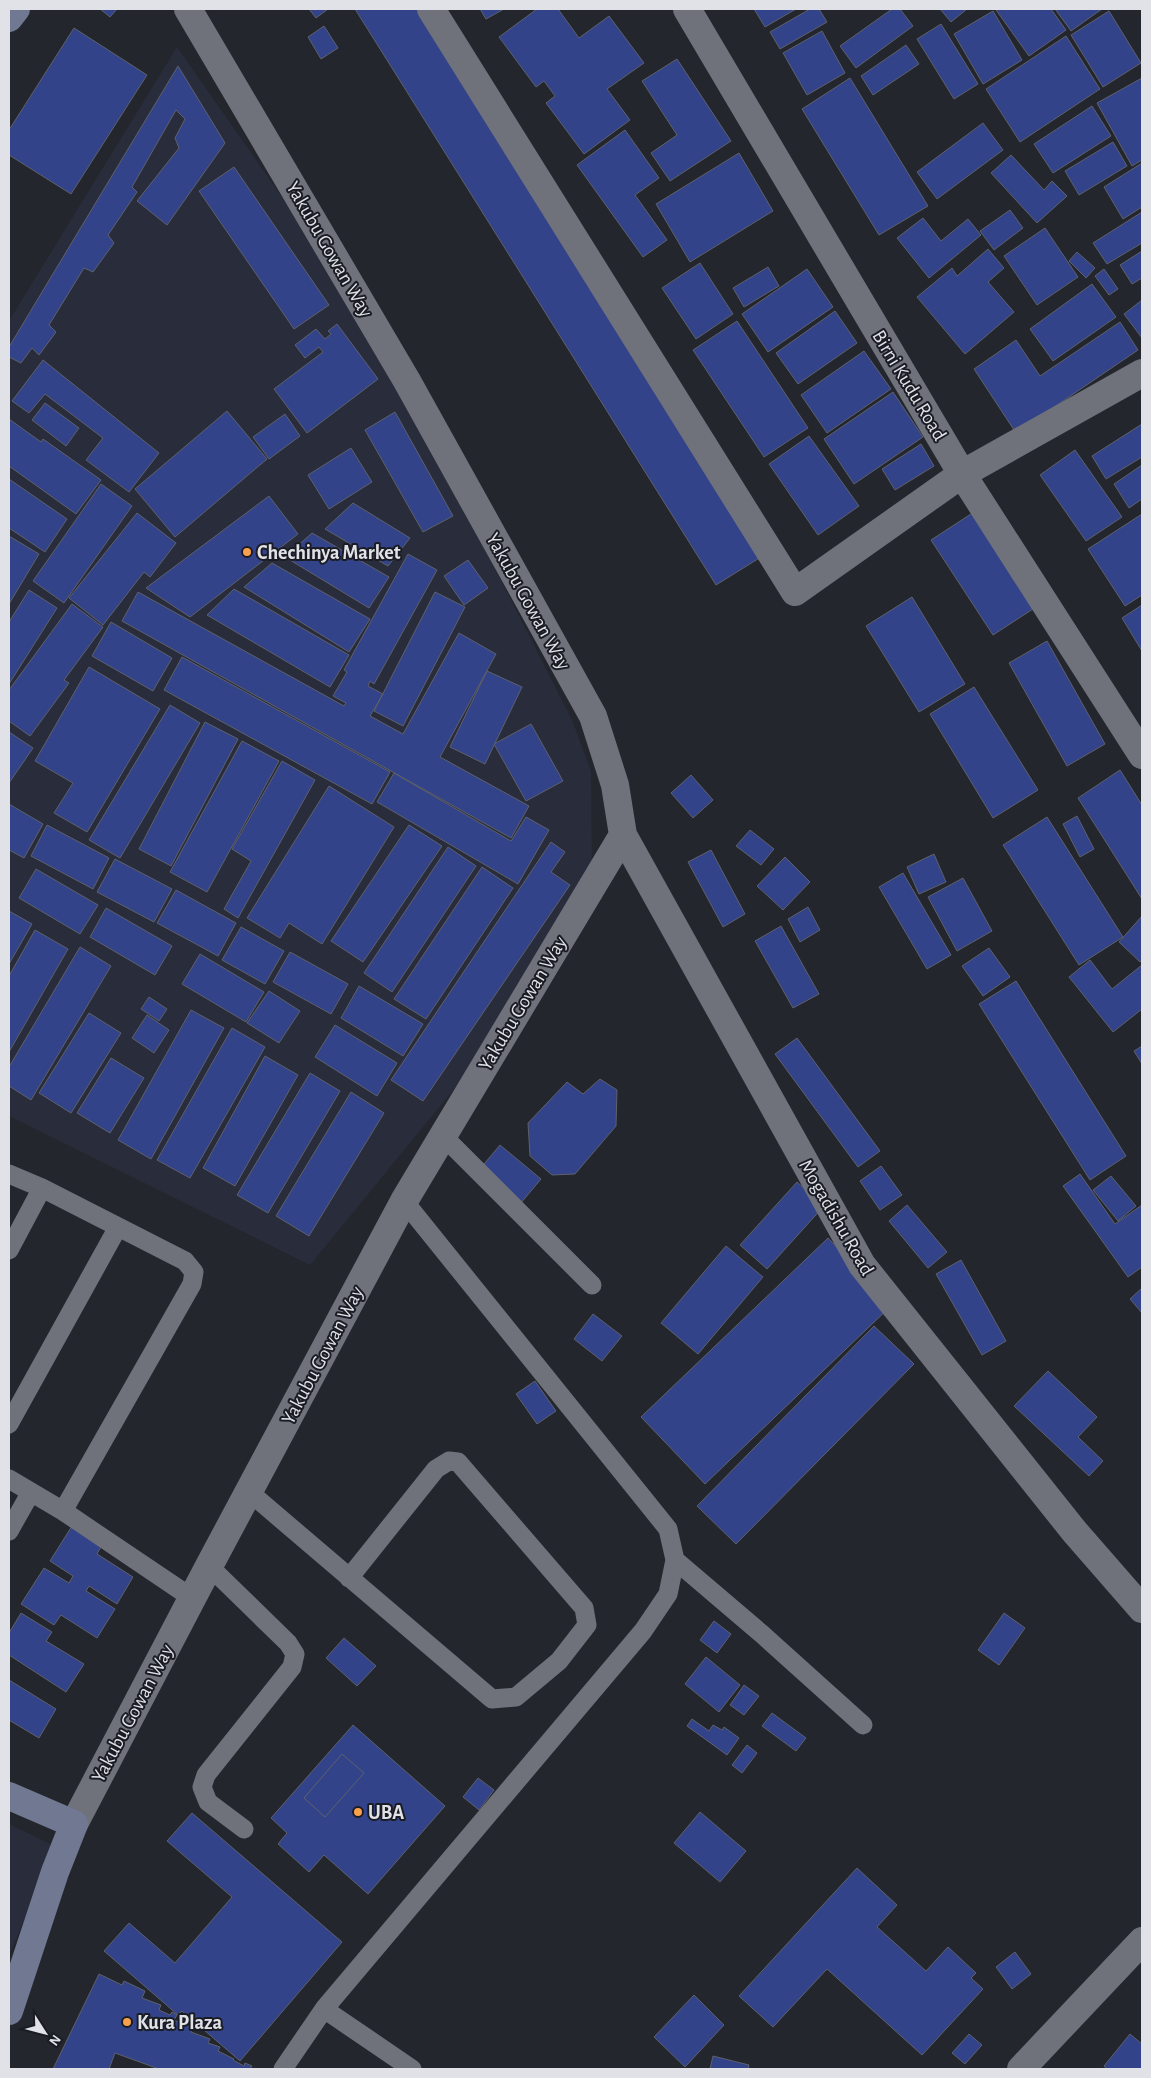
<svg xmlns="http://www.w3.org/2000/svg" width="1151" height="2078" font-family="'Alegreya Sans',sans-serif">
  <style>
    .built { fill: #292d3b }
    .building { fill: #33438a; stroke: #5e616b }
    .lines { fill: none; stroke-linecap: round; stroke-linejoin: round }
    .lane { stroke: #6f727b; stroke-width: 19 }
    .street { stroke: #6f727b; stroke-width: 28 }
    .secondary { stroke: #717891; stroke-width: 28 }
    .poi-dot { fill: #f9a04c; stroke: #1a1c24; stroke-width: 2 }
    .labels { text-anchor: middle; stroke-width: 4; stroke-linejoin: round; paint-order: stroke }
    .street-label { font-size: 20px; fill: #e1e2e8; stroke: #1a1c24 }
    .poi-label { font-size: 20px; font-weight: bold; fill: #e1e2e8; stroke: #1a1c24; text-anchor: start }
  </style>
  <rect width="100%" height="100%" fill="#23262d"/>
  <!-- built -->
  <path class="built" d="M177,47L298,220L401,384L572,720L591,771L592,877L459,1083L310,1265L9,1116V321Z
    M9,1824L56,1847L9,1955Z"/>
  <!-- building -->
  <path class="building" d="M100,9H117L110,17Z
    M309,9H328L316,18Z
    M355,9H417L761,557L716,585Z
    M480,9H504L486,19Z
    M537,9H558L579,38L609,16L644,63L607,89L630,120L584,154L546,103L555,96L544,81L536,87L499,37Z
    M754,9H796L765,27Z
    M810,9H819L827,22L780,49L770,32Z
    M892,9H900L913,26L856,68L840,46Z
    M940,9H967L951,22Z
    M998,9H1051L1066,30L1029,56L996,10Z
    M1055,9H1102L1071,31Z
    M993,11L1022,60L983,84L954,34Z
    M1109,11L1141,63L1103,87L1071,35Z
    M941,24L978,84L954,99L917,39Z
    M324,26L338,48L321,59L308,37Z
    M74,28L147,75L71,194L9,155V130Z
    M822,31L845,73L807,95L783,53Z
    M1066,36L1100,89L1020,142L986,89Z
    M906,45L919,64L873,95L861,76Z
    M677,59L731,141L670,181L651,153L677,135L642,81Z
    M178,66L225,143L167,225L137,201L179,148L175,138L185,119L176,110L132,187L137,192L108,235L114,243L93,272L84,268L49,325L56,332L39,355L32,348L21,363L9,357V347Z
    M850,78L928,206L879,235L802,109Z
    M1142,78V160L1132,166L1097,103Z
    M1092,106L1111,136L1053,173L1034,144Z
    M983,123L1003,150L937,199L917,172Z
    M625,130L659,178L635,195L667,240L643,257L577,165Z
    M1113,142L1127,166L1079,195L1065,171Z
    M739,153L773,211L690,262L656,204Z
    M1011,155L1044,190L1052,181L1067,196L1037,223L991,173Z
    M1142,163V207L1123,219L1104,187Z
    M234,167L329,305L294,329L199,191Z
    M1010,210L1023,228L994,250L980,231Z
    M1142,212V243L1107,264L1093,243Z
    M923,218L941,241L968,219L981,235L929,278L897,238Z
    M1045,228L1078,277L1037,305L1004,256Z
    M988,249L1004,268L988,282L1014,312L965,354L917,297L952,268L957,276Z
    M1142,251V278L1132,284L1120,265Z
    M1077,252L1095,268L1086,278L1069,261Z
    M700,263L733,314L696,339L662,288Z
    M768,267L779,286L744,307L733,288Z
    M807,269L833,307L768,352L742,314Z
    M1104,269L1118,289L1109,295L1095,276Z
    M1092,284L1116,317L1053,361L1030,329Z
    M1142,300V338L1124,314Z
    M835,311L857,343L798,384L776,353Z
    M737,321L808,428L764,457L693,350Z
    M1120,322L1138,350L1016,433L974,369L1016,340L1040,376Z
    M337,324L378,379L307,433L274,389L323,352L319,347L305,358L295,345L316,329L325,339L331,334L328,331Z
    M864,351L891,389L827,433L801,395Z
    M43,360L159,453L129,492L86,460L103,438L45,394L29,413L12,401Z
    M893,392L923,437L854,484L824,439Z
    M45,403L79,428L66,446L32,420Z
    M227,411L267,459L175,537L135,489Z
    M395,412L453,516L423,532L365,430Z
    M285,414L300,436L269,459L253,437Z
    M9,419L41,442L43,439L101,480L76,514L9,466Z
    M1142,424V457L1106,479L1092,456Z
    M809,436L859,506L818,535L769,464Z
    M921,444L934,466L895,490L882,469Z
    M351,448L372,482L329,509L308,475Z
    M1075,450L1122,517L1086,541L1040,475Z
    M1142,465V499L1129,508L1114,484Z
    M9,479L67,519L45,552L9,528Z
    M101,484L132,506L64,603L33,581Z
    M269,496L298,534L190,617L146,588Z
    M353,503L410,538L388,566L325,529Z
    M974,512L1036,607L993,635L931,540Z
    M137,513L176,543L150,577L144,572L103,625L69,598Z
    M1142,514V595L1125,606L1088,549Z
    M312,533L389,577L369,608L285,557Z
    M9,536L39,554L9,604Z
    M408,554L437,570L374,684L370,681L368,686L383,694L370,716L403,734L459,633L496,654L440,757L529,806L511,838L122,621L138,592L344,706L346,703L333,696L347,672L344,670Z
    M468,560L488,588L464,605L444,576Z
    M272,563L370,619L349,652L244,587Z
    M234,589L349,655L330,687L207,615Z
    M29,590L57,608L9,684V622Z
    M435,592L465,607L403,726L374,711Z
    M912,597L965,684L919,712L866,626Z
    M72,604L103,627L64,680L69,683L30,736L9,721V690Z
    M1142,605V651L1122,618Z
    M111,622L172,658L153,691L92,656Z
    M1047,641L1105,744L1067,766L1009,663Z
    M182,657L390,772L372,804L164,690Z
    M89,667L160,709L87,832L54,813L73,783L35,761Z
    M487,671L522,687L485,764L450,747Z
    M974,687L1038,790L993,818L930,714Z
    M170,705L200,723L120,858L89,840Z
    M205,722L238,739L171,866L139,849Z
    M531,724L563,781L526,801L494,744Z
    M9,732L33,748L9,783Z
    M242,741L279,761L207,892L170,872Z
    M282,761L315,780L238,918L224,909L251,861L232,849Z
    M1120,770L1142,805V899L1078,798Z
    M394,773L511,841L526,817L549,830L518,884L377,802Z
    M691,775L713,800L693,818L671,793Z
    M329,786L394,827L322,944L289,923L280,938L247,918Z
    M9,804L43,824L24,858L9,850Z
    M1077,816L1094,849L1080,857L1063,824Z
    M1047,817L1123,937L1079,965L1003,845Z
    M47,825L109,858L93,889L31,856Z
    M409,825L442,846L363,962L331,941Z
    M750,830L774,849L761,865L736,846Z
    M551,842L565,852L551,872L570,885L423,1101L391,1080Z
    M448,847L476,866L392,992L364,973Z
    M711,850L745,914L723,927L688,862Z
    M934,854L946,882L919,894L907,867Z
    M785,857L810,882L783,910L757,886Z
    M115,859L172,889L154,922L97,892Z
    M482,867L513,888L426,1019L394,999Z
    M36,869L98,905L80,934L19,898Z
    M903,873L951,955L927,969L879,887Z
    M963,878L992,931L957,951L928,897Z
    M176,890L236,923L218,956L157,923Z
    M808,907L820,930L800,942L788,919Z
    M106,908L172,946L155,975L90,937Z
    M9,911L32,924L9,964Z
    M1142,916V959L1140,962L1119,942Z
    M781,926L819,994L793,1008L755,941Z
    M241,927L284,951L265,984L222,960Z
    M35,930L68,949L9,1052V976Z
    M80,947L111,966L31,1100L9,1086V1067Z
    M989,948L1010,977L983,996L962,966Z
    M290,952L348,984L331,1014L273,982Z
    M200,954L264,992L246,1022L182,984Z
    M1090,960L1112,989L1142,965V1009L1113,1032L1069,977Z
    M1016,981L1126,1156L1090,1180L979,1004Z
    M359,986L423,1024L403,1056L341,1018Z
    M269,991L300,1011L279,1043L247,1023Z
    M149,997L167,1009L159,1021L141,1009Z
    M191,1010L224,1028L151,1159L118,1140Z
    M89,1013L121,1033L71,1113L39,1093Z
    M147,1015L169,1030L154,1053L132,1038Z
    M335,1025L397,1063L377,1096L315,1057Z
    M232,1028L265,1047L190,1178L157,1160Z
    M797,1038L880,1151L858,1167L775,1054Z
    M1142,1046V1064L1134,1051Z
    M265,1056L298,1075L235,1186L203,1168Z
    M111,1058L144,1078L110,1133L77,1113Z
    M310,1073L340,1091L268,1213L237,1195Z
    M600,1079L617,1090L616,1126L575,1174L552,1175L530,1156L528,1123L567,1082L583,1094Z
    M351,1092L384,1113L309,1236L276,1216Z
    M500,1145L541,1179L520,1204L479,1170Z
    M881,1166L902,1195L880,1210L860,1181Z
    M1080,1174L1115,1224L1142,1205V1267L1128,1277L1063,1186Z
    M1111,1176L1136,1206L1118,1221L1093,1190Z
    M797,1182L824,1206L767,1269L740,1245Z
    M907,1205L947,1252L928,1268L889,1221Z
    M828,1238L892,1305L705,1484L641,1417Z
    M726,1246L763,1277L698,1354L661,1323Z
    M961,1260L1006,1341L982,1355L936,1274Z
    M1142,1288V1313L1130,1299Z
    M593,1314L622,1336L602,1361L574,1339Z
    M874,1326L914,1364L736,1544L697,1506Z
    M1048,1371L1097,1417L1078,1437L1103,1461L1089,1476L1014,1406Z
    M535,1381L556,1411L537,1424L516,1394Z
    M72,1526L102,1545L97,1554L133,1577L117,1604L89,1586L86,1591L115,1609L97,1638L61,1615L54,1625L21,1604L44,1568L69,1583L73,1576L50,1561Z
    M21,1613L52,1632L46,1641L84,1664L66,1692L9,1655V1633Z
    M1004,1613L1025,1628L999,1665L978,1650Z
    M714,1621L731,1634L717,1653L700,1640Z
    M344,1638L376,1666L357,1686L326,1658Z
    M706,1657L740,1685L719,1712L685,1684Z
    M9,1680L56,1709L39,1738L9,1720Z
    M744,1685L759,1696L744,1715L730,1705Z
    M772,1713L806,1738L796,1751L762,1726Z
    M692,1719L709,1731L713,1725L722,1730L724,1727L739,1738L727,1755L687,1726Z
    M353,1725L445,1806L368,1894L324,1855L309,1872L278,1844L287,1833L271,1818Z
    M747,1745L757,1753L742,1773L732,1765Z
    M342,1754L364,1773L325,1817L304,1798Z
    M478,1778L494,1790L479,1810L463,1797Z
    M700,1812L746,1851L720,1882L674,1843Z
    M192,1813L342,1942L240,2061L182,2011L178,2015L104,1951L129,1923L175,1963L232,1897L167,1841Z
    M857,1868L897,1905L877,1927L926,1971L948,1947L976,1973L971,1978L983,1989L922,2055L827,1969L773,2027L739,1996Z
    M1015,1952L1031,1974L1012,1989L996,1967Z
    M99,1974L122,1985L124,1981L145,1991L142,1998L161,2005L159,2010L170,2015L172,2012L177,2015L174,2020L193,2028L191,2032L210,2039L208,2043L220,2047L218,2051L234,2059L233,2060L244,2066L245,2063L252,2066L250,2069H159L115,2053L109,2069H53Z
    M694,1995L724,2025L685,2067L654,2037Z
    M969,2034L982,2045L965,2064L952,2053Z
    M1130,2034L1142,2044V2069H1107L1104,2066Z
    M713,2056L749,2065L748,2069H710Z"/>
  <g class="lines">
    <!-- lane -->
    <path class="lane" d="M443,1136L592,1285
      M9,1174L42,1188L185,1261L194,1272L192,1284L63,1511L192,1598
      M9,1250L42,1188
      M9,1424L118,1227
      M9,1479L63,1511
      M248,1491L492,1699L516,1697L559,1661L587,1625L584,1608L458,1462L449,1461L436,1469L349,1578
      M9,1531L31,1492
      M675,1560L763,1635L863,1725
      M209,1566L288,1643L295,1654L292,1667L206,1775L202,1787L208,1802L244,1829
      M324,2009L412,2069
      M283,2069L324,2009L643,1631L668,1594L675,1560L668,1529L404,1201"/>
    <!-- street -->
    <path class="street" d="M431,9L795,592L962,474L1142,373
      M687,9L962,474L1142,755
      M623,835L862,1265L1074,1531L1142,1609
      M74,1824L209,1566L404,1201L623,835L615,785L593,716L407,381L188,9
      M1021,2069L1142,1941"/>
    <!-- secondary -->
    <path class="secondary" d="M9,18L16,9
      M9,1796L74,1824L55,1872L9,2011"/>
  </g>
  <!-- markers -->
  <g class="poi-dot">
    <circle cx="247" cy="552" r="5"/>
    <circle cx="358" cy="1812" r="5"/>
    <circle cx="127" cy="2022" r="5"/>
  </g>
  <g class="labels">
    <!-- street labels -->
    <g class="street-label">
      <text transform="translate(330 249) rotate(60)" y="7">Yakubu Gowan Way</text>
      <text transform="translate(910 385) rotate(59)" y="7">Birni Kudu Road</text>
      <text transform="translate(529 601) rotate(61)" y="7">Yakubu Gowan Way</text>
      <text transform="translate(522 1003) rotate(-59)" y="7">Yakubu Gowan Way</text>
      <text transform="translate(837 1217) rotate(60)" y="7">Mogadishu Road</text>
      <text transform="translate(322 1355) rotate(-62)" y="7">Yakubu Gowan Way</text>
      <text transform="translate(132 1713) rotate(-62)" y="7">Yakubu Gowan Way</text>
    </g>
    <!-- poi labels -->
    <g class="poi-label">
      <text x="257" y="559">Chechinya Market</text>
      <text x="368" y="1819">UBA</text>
      <text x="137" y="2029">Kura Plaza</text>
    </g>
  </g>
  <!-- border -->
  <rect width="1151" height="2078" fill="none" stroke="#e1e2e8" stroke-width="20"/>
  <!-- north arrow -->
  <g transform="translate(45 2033) rotate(126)" stroke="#1a1c24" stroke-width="4" paint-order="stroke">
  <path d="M0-4L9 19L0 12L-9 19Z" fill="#e1e2e8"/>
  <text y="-8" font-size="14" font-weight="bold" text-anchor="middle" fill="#e1e2e8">N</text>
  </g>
</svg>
